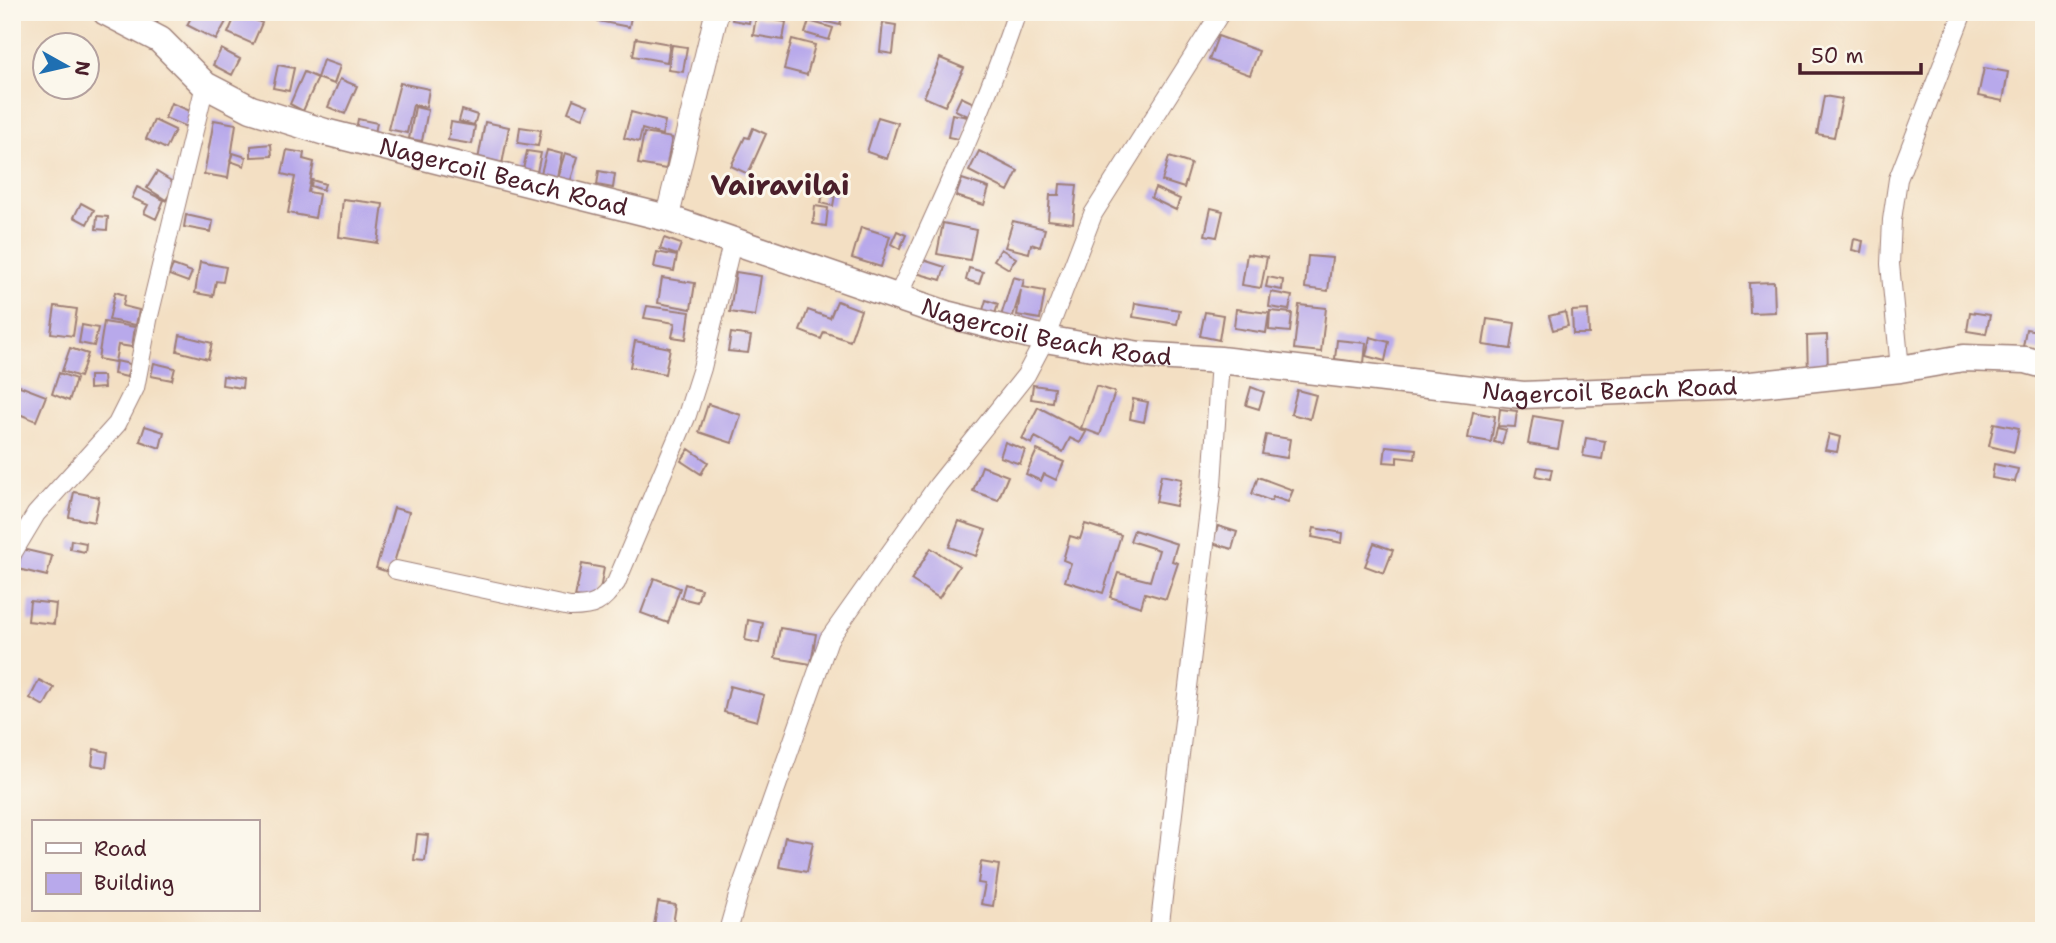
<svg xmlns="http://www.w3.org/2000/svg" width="2056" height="943" font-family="'Shantell Sans',sans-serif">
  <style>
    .building { fill: #b8a9eb }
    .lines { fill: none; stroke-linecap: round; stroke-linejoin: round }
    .minor-casing { stroke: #9e7f77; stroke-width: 20 }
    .tertiary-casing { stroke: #9e7f77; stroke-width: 25 }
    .secondary-casing { stroke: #9e7f77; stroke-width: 29 }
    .minor { stroke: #fff; stroke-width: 18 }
    .tertiary { stroke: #fff; stroke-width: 23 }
    .secondary { stroke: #fff; stroke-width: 26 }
    .labels { text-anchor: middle; stroke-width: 6; stroke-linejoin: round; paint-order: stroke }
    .street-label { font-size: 24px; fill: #4a1f2b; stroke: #fbf7ec }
    .quarter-label { font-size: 28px; font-weight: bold; fill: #4a1f2b; stroke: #fbf7ec }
  </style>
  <rect width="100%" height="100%" fill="#fbf7ec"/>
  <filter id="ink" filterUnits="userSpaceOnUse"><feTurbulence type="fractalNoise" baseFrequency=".0143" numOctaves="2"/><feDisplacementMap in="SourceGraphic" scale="14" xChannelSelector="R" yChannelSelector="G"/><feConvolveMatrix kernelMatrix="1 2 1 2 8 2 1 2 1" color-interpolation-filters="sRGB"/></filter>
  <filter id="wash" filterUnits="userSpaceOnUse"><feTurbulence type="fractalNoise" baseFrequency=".00686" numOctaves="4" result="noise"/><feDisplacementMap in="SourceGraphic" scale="28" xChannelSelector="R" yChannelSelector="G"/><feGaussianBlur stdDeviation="1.57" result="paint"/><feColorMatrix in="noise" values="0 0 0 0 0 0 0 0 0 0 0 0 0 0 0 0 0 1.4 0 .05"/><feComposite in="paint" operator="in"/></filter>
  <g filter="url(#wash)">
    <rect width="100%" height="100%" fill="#f3dfc3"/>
    <g id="blocks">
      <!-- building -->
      <path class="building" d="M134,12H159L157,24Z
        M194,12H218L228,18L216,40L187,25Z
        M237,12L262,23L253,44L228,33Z
        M599,12H632L629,27L598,21Z
        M734,12H751L749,23L732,20Z
        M811,12H843L840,25L810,18Z
        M756,17L786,22L783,40L753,35Z
        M809,21L833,28L829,40L805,33Z
        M883,23L896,25L893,54L880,52Z
        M1218,36L1259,51L1250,75L1209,60Z
        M636,38L670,44L667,62L633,56Z
        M792,39L815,45L807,75L784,69Z
        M672,45L687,47L683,72L668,70Z
        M221,49L240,59L232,75L213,65Z
        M940,58L964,68L945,106L924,97Z
        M323,60L340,66L334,84L317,78Z
        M278,65L294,68L289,91L273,88Z
        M1984,68L2008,72L2003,101L1978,96Z
        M304,72L318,78L303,111L290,104Z
        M340,79L357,86L345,114L328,107Z
        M400,83L429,89L426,107L413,105L407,133L388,129Z
        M1824,96L1842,99L1834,137L1817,134Z
        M961,97L976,104L970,117L955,110Z
        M573,99L588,105L583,118L568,112Z
        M171,103L195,113L189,128L165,118Z
        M415,107L428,110L422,141L409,139Z
        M462,110L477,115L474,125L459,121Z
        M631,112L665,121L662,135L642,129L639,142L624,138Z
        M952,114L968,117L964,140L948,137Z
        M878,117L898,123L887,159L867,152Z
        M358,119L377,123L374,138L355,135Z
        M154,120L175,130L166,149L146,139Z
        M214,120L236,124L228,178L204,174Z
        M451,122L475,126L472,144L448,140Z
        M485,122L509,127L501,170L477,165Z
        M520,127L541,130L538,146L518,143Z
        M753,128L766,134L748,174L731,166L745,137L749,138Z
        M644,133L672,138L666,169L638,164Z
        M271,144L272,156L251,157V146Z
        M287,150L304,153L303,159L314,162L308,192L319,194L315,218L288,213L295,177L282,174Z
        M547,150L562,154L556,181L540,177Z
        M527,151L541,153L536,177L522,174Z
        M979,151L1018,171L1008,191L969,171Z
        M233,153L246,157L244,166L230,161Z
        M565,153L578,157L569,186L556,182Z
        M1169,157L1191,164L1184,188L1162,181Z
        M599,171L615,174L613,188L597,185Z
        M157,172L176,184L166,200L147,188Z
        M962,179L989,188L984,205L956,196Z
        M312,180L325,184L323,190L311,186Z
        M1060,184L1077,185L1073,223L1048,220L1050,195H1059Z
        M825,186L836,189L833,206L821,203Z
        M137,187L164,200L156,219L144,213L148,205L132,198Z
        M1155,188L1180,199L1176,210L1151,198Z
        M343,199L383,204L378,243L339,237Z
        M81,203L94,210L87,224L74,217Z
        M815,206L828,208L826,226L813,224Z
        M1211,208L1223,211L1217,237L1205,235Z
        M186,215L213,221L211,232L184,227Z
        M97,216L108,217L107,230L96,229Z
        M1013,221L1045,229L1040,247L1031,244L1029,253L1005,247Z
        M943,223L976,230L970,260L937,254Z
        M861,227L890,236L881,267L852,258Z
        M897,231L906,235L900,249L891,244Z
        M664,238L681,244L677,255L660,249Z
        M1854,239L1863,241L1861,252L1852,250Z
        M1001,249L1016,258L1009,269L994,260Z
        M657,252L677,256L674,271L654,267Z
        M1247,254L1267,257L1261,288L1242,285Z
        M1308,256L1332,258L1328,291L1305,288Z
        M920,259L945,267L941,280L916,273Z
        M200,262L226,267L223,282L216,281L213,296L195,293Z
        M173,265L192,272L188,282L169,275Z
        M969,268L983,272L979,284L966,280Z
        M736,272L761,276L755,316L730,312Z
        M1013,277L1024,280L1022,287L1045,291L1040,319L1017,315L1021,290L1012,319L1001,316Z
        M1268,277L1283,280L1282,290L1266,287Z
        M662,278L695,283L691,309L658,303Z
        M1774,282L1775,312L1750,313L1749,283Z
        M115,292L125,295L123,306L139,310L136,325L109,320Z
        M1271,292L1292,296L1289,310L1269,307Z
        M986,300L998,304L993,321L981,317Z
        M837,301L861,310L850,341L824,332L821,339L800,331L808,310L830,318Z
        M1135,303L1180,310L1177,324L1133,317Z
        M1299,305L1326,308L1321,352L1294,349Z
        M55,306L77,309L73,336L51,333Z
        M647,306L690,312L686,339L672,337L675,323L644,318Z
        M1236,309L1269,313L1266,333L1234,328Z
        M1588,310L1589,334H1573L1572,311Z
        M1270,311L1292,313L1290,332L1269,330Z
        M1205,312L1223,315L1219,340L1200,336Z
        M1565,312L1568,326L1553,330L1549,316Z
        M1970,312L1990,315L1986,334L1967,331Z
        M1487,319L1515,323L1511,349L1483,345Z
        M104,322L135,327L132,347L118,345L115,362L98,359Z
        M82,325L98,328L94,346L79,343Z
        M2026,329L2044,332V351L2023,347Z
        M731,333L751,336L748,353L728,351Z
        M180,335L212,343L208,359L177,351Z
        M1827,335L1828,375H1808L1807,336Z
        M1370,337L1389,342L1385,361L1366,356Z
        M1337,340L1366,343L1364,363L1335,359Z
        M635,341L670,348L665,374L630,367Z
        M70,348L88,354L80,377L62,371Z
        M116,361L130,364L127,377L114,374Z
        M154,363L175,368L172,380L151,376Z
        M59,373L76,379L69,401L52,394Z
        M89,376H103L104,388L89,389Z
        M223,376L243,379L242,388L222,385Z
        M12,383L46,396L36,421L12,411Z
        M1033,385L1054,388L1052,402L1031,399Z
        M1096,386L1115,392L1100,435L1081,428Z
        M1251,387L1264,392L1259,409L1246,405Z
        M1297,390L1316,395L1310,419L1291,414Z
        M1133,399L1148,402L1144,422L1130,419Z
        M708,404L741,415L732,443L699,432Z
        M1038,407L1086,432L1080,443L1070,438L1063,452L1035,437L1032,444L1022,439Z
        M1500,409L1517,411L1515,427L1498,426Z
        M1473,412L1495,416L1491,442L1468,438Z
        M1533,416L1563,421L1558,449L1528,444Z
        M1994,423L2019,428L2014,452L1989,446Z
        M145,426L164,432L160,448L140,441Z
        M1497,428L1506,430L1502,444L1494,442Z
        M1829,434L1840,437L1837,452L1825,450Z
        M1266,435L1290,439L1287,458L1262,454Z
        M1586,438L1605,441L1602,459L1583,456Z
        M1005,442L1025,450L1020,464L1000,457Z
        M1386,446L1416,449L1415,459L1397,457V463L1384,462Z
        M689,449L708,462L701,474L681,461Z
        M1037,450L1064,462L1056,480L1044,474L1041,481L1026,474Z
        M1994,464L2018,469L2015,482L1992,478Z
        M982,466L1008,476L998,500L973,491Z
        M1538,467L1552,469L1550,479L1536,476Z
        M1161,475L1182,479L1176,506L1156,502Z
        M1258,477L1293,490L1288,502L1273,497L1271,501L1252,494Z
        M74,492L99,497L94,522L69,517Z
        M394,508L409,512L391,573L376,568Z
        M959,521L986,530L976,556L949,547Z
        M1085,524L1121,535L1103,593L1065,581L1071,563L1063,560L1070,536L1080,539Z
        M1218,526L1237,532L1232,549L1212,543Z
        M1314,528L1343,533L1342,543L1312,537Z
        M1134,530L1177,544L1172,561L1178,563L1166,599L1145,593L1141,607L1110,597L1118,573L1150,581L1159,550L1130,541Z
        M71,540L86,543L85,552L70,549Z
        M1374,543L1393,550L1384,573L1365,566Z
        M931,548L959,566L939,598L911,580Z
        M22,549L52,556L47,576L18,569Z
        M582,564L604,568L598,601L575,597Z
        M654,578L680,588L668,623L641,613Z
        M685,584L701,589L697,602L681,598Z
        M30,601L56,604L54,624L28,621Z
        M748,620L763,623L759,643L745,640Z
        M780,628L816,634L811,664L775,658Z
        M39,680L54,688L44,706L30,698Z
        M730,686L764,695L757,721L724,712Z
        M94,749L108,752L106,767L92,765Z
        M417,834L428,835L425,861L414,860Z
        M785,837L813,842L807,872L779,867Z
        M981,862L999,865L993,906L981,904L985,884L978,883Z
        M658,902L676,905L672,931H653Z"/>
    </g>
  </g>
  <g filter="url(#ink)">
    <use href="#blocks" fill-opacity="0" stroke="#9e7f77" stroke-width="2"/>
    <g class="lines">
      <!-- minor casing -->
      <g class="minor-casing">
        <path id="minor" d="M897,298C940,204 984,110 1017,12
          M1900,369L1890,264L1892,220L1898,179L1963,12
          M12,554L36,514L117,424L135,388L148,320L205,85
          M396,570L570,607C596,607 600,603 616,583L687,415L702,368L733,239
          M728,931L738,896L829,639L938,485L1026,375L1045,339L1093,214L1221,12
          M1159,931L1212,485L1220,360"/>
      </g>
      <!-- tertiary casing -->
      <g class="tertiary-casing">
        <path id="tertiary" d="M667,218L717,12"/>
      </g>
      <!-- secondary casing -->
      <g class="secondary-casing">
        <g id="secondary">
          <path id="s1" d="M106,12L160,40L205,85L251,109L325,132L667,218L946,314L1045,339L1140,355L1220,360L1523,395L1741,386L1900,369L1963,358L2026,360L2044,365"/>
        </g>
      </g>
      <!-- minor -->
      <use href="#minor" class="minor"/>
      <!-- tertiary -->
      <use href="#tertiary" class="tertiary"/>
      <!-- secondary -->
      <use href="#secondary" class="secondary"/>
    </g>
  </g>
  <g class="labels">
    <!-- street labels -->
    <g class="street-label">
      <text dy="8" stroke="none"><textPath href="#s1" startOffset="438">Nagercoil Beach Road</textPath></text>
      <text dy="8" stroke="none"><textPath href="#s1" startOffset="1004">Nagercoil Beach Road</textPath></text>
      <text dy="8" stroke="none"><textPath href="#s1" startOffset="1572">Nagercoil Beach Road</textPath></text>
    </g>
    <!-- quarter labels -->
    <g class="quarter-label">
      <text x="780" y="195">Vairavilai</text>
    </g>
  </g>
  <!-- margin -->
  <rect width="2056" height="943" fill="none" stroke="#fbf7ec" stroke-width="42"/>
  <!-- legend -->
  <rect x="32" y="820" width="228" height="91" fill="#fbf7ec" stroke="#b4a19f" stroke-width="2"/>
  <rect x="46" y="843" width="35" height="10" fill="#ffffff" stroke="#b4a19f" stroke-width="2"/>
  <text x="94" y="856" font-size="21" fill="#4a1f2b">Road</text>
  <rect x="46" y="873" width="35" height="21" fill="#b8a9eb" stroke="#b4a19f" stroke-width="2"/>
  <text x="94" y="890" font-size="21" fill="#4a1f2b">Building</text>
  <!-- north arrow -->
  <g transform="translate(66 66) rotate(98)"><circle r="33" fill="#fbf7ec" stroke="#b4a19f" stroke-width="2"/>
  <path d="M0-5L12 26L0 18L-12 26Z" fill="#1f6fb2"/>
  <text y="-10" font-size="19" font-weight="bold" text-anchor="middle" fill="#4a1f2b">N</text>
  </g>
  <!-- scale -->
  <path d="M1800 63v10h121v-10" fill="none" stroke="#4a1f2b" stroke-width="3.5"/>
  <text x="1811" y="63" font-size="21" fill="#4a1f2b" stroke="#fbf7ec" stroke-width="5" paint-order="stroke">50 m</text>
</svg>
